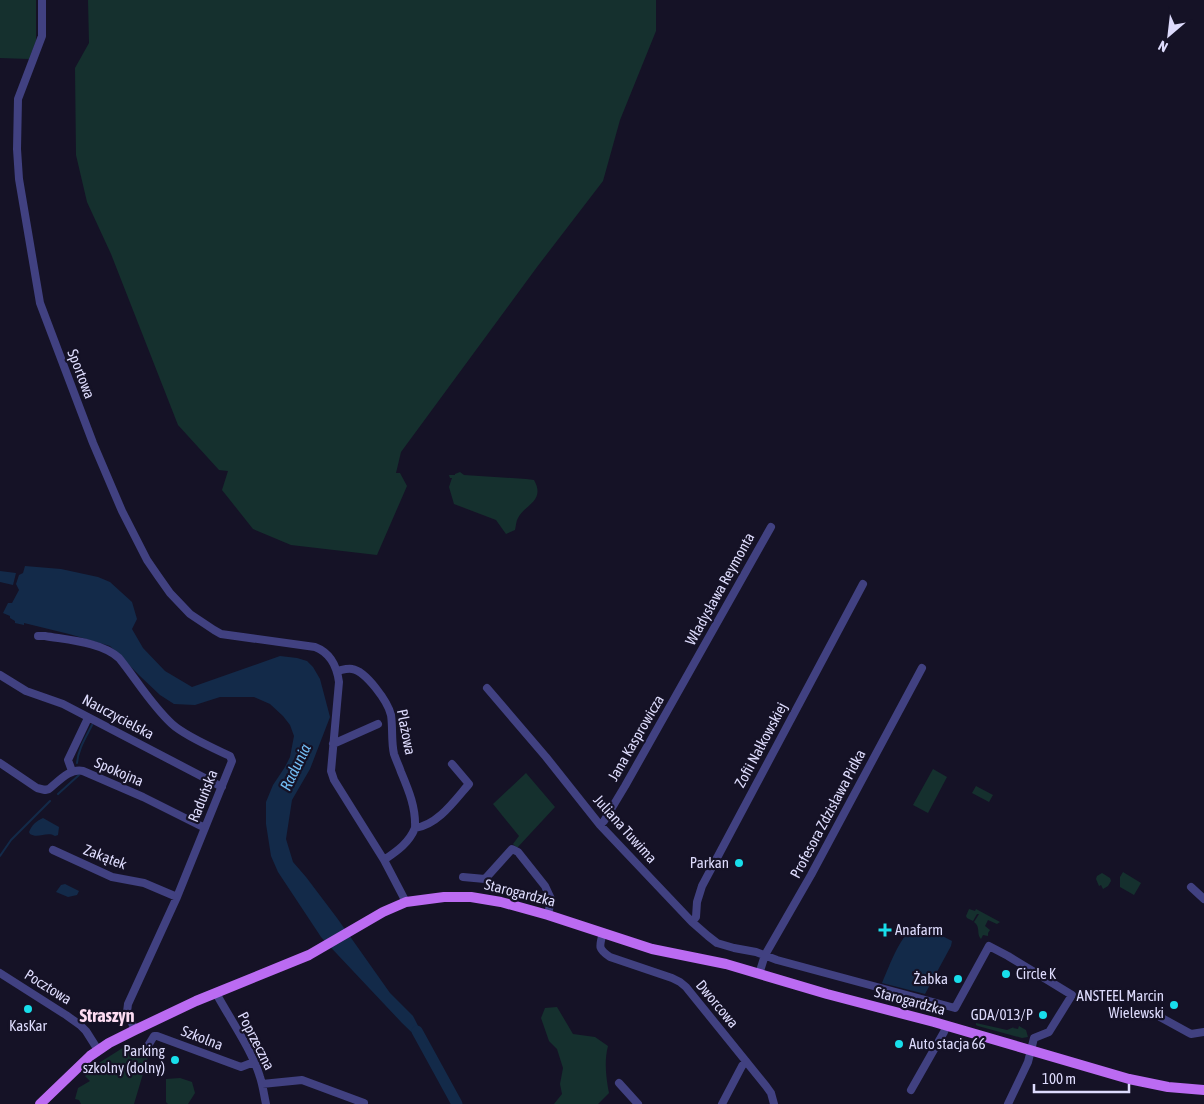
<svg xmlns="http://www.w3.org/2000/svg" width="1204" height="1104" font-family="'Asap Condensed',sans-serif">
  <style>
    .green { fill: #15302e }
    .water { fill: #132a49 }
    .lines { fill: none; stroke-linecap: round; stroke-linejoin: round }
    .stream { stroke: #132a49; stroke-width: 2 }
    .river { stroke: #132a49; stroke-width: 11 }
    .minor { stroke: #414181; stroke-width: 8 }
    .major { stroke: #bb6bf2; stroke-width: 10 }
    .poi-dot { fill: #18deeb; stroke: #151226; stroke-width: 2 }
    .labels { text-anchor: middle; stroke-width: 4.5; stroke-linejoin: round; paint-order: stroke }
    .street-label { font-size: 15px; fill: #dddbfc; stroke: #151226 }
    .poi-label { font-size: 15px; fill: #dddbfc; stroke: #151226; text-anchor: end }
    .water-label { font-size: 16px; font-style: italic; fill: #72bcf3; stroke: #151226 }
    .quarter-label { font-size: 18px; font-weight: bold; fill: #fcdcf2; stroke: #151226 }
  </style>
  <rect width="100%" height="100%" fill="#151226"/>
  <!-- green -->
  <path class="green" d="M0,0H36V41L29,59L0,58Z
    M88,0H656V31L620,120L603,181L537,267L401,452L396,473H400L407,486L377,555L291,545L253,529L222,490L228,471L219,470L178,425L111,254L87,202L76,155L75,68L89,43Z
    M460,472L464,475L526,479L534,480C546,501 524,505 518,518C516,521 516,526 515,530L506,534L496,520L454,504L449,487L452,478H450L449,475H455V474Z
    M933,769L947,777L928,813L913,805Z
    M526,773L555,807L517,848L513,844L519,836L493,804Z
    M976,786L993,795L989,802L972,793Z
    M1123,872L1141,883L1134,895L1120,887V877Z
    M1102,873L1110,878L1111,881L1108,886L1103,889L1101,885L1099,886L1096,879L1097,876Z
    M969,909L975,911L976,909L1000,922L997,924L988,920L985,926L990,930L988,933V936L983,935L981,939C976,934 981,927 974,922L979,914H977L973,921L967,918L966,916Z
    M557,1007L573,1034L595,1037L608,1046C604,1061 606,1078 609,1093L598,1104H554L562,1094L560,1084L563,1068L557,1049L549,1041L541,1018L545,1008Z
    M976,1023L1007,1030L1014,1027L1013,1028L1018,1029L1019,1026L1026,1030L1028,1037L1022,1038L978,1026L976,1025Z
    M129,1044L148,1057L134,1104H81L79,1100L75,1099L78,1088L90,1081L85,1076L94,1066Z
    M180,1078L192,1082L195,1093L188,1104H168L166,1102V1079Z"/>
  <!-- water -->
  <path class="water" d="M25,566L61,569L98,577L110,582L132,602L137,619L132,629L143,648L165,671L192,687L280,656L297,658L307,661L313,667L320,679L330,717L310,769L292,800L286,839L293,862L306,877L337,918L390,993L413,1016L431,1051L402,1023L321,937L278,872L271,856L266,824V802L273,785L285,767L290,757L294,736L290,725L283,716L270,704L254,697H220L195,705L174,704L160,695L141,677L110,646L69,634L24,623V625L15,623V621L10,618V616L3,613L8,603H12L19,590L16,584L19,575L23,573Z
    M0,571L16,573L13,585L0,582Z
    M43,818L59,827L58,835L55,836C47,831 38,839 30,834L29,832C32,825 36,821 43,818Z
    M65,884L79,891L77,895L68,897L56,892L61,885Z
    M917,923L952,941L951,946L925,994L882,983C891,962 899,938 917,923Z"/>
  <g class="lines">
    <!-- stream -->
    <path class="stream" d="M77,763C78,749 86,737 92,725
      M58,794L79,775
      M0,856L11,840L50,801"/>
    <!-- river -->
    <path class="river" d="M417,1031L457,1104"/>
    <!-- minor -->
    <path class="minor" d="M42,0V36L18,99L17,149L19,179L40,303L93,443L122,511L147,560L158,576L170,593L190,614L214,630L221,634L315,647C331,653 337,667 339,682L331,771L334,780L384,860L406,902
      M38,636H45C68,640 102,642 119,658C136,679 152,706 172,724C185,736 213,748 230,756L232,761L177,897L128,1004L127,1012L135,1030
      M337,671C342,670 348,668 352,669C366,671 388,702 391,715C393,728 391,741 394,754C396,760 399,766 401,772C409,791 416,808 415,828
      M0,675L26,691L63,704L222,787
      M487,688L546,757L600,825L692,922L708,936L717,943L734,948L756,952L777,960L955,1008L989,946L1008,956L1072,995L1049,1032L1034,1038L1028,1062L1008,1104
      M333,744L378,724
      M0,763L37,788L45,790L49,789C59,781 70,768 83,771L143,797L205,828
      M72,771L68,760L88,718
      M600,825L604,821L625,786L771,527
      M53,850L112,877L144,883L177,897
      M384,860C397,851 409,843 415,828C438,825 455,800 469,784L452,764
      M463,877L485,879L512,849L518,852L545,886L551,899L548,915
      M1191,887L1204,899
      M692,922L696,917L697,902L702,886L863,584
      M603,933C599,947 598,949 610,957L672,978L680,982L686,987L766,1086L771,1093L774,1104
      M0,973L66,1015L80,1025L86,1031L98,1050
      M759,974L765,955L811,875L922,668
      M216,993C230,1019 252,1050 260,1077C263,1086 264,1095 266,1104
      M1160,1017L1191,1034L1204,1032
      M146,1049L154,1036H157L241,1067L254,1062
      M619,1083L638,1104
      M262,1084L302,1080L364,1103
      M911,1090L944,1032L946,1026
      M722,1104L742,1066L746,1061"/>
    <!-- major -->
    <path class="major" d="M40,1104L90,1056L109,1043L135,1030L196,1001L309,955L383,912L406,902L444,897H471L501,902L548,915L652,949L726,964L827,994L934,1022L1129,1079L1168,1087L1204,1090"/>
  </g>
  <!-- markers -->
  <g class="poi-dot">
    <circle cx="739" cy="863" r="5"/>
    <path d="M882.5 922.5h5v5h5v5h-5v5h-5v-5h-5v-5h5z"/>
    <circle cx="1006" cy="974" r="5"/>
    <circle cx="958" cy="979" r="5"/>
    <circle cx="1174" cy="1005" r="5"/>
    <circle cx="28" cy="1009" r="5"/>
    <circle cx="1043" cy="1015" r="5"/>
    <circle cx="899" cy="1044" r="5"/>
    <circle cx="175" cy="1060" r="5"/>
  </g>
  <g class="labels">
    <!-- street labels -->
    <g class="street-label">
      <text transform="translate(81 374) rotate(69)" y="5">Sportowa</text>
      <text transform="translate(720 589) rotate(-61)" y="5">Władysława Reymonta</text>
      <text transform="translate(118 717) rotate(28)" y="5">Nauczycielska</text>
      <text transform="translate(406 732) rotate(79)" y="5">Plażowa</text>
      <text transform="translate(636 738) rotate(-60)" y="5">Jana Kasprowicza</text>
      <text transform="translate(761 745) rotate(-62)" y="5">Zofii Nałkowskiej</text>
      <text transform="translate(119 772) rotate(23)" y="5">Spokojna</text>
      <text transform="translate(203 796) rotate(-68)" y="5">Raduńska</text>
      <text transform="translate(828 814) rotate(-62)" y="5">Profesora Zdzisława Pidka</text>
      <text transform="translate(625 829) rotate(48)" y="5">Juliana Tuwima</text>
      <text transform="translate(105 857) rotate(21)" y="5">Zakątek</text>
      <text transform="translate(520 893) rotate(14)" y="5">Starogardzka</text>
      <text transform="translate(48 987) rotate(32)" y="5">Pocztowa</text>
      <text transform="translate(910 1001) rotate(15)" y="5">Starogardzka</text>
      <text transform="translate(717 1004) rotate(50)" y="5">Dworcowa</text>
      <text transform="translate(202 1038) rotate(21)" y="5">Szkolna</text>
      <text transform="translate(256 1041) rotate(63)" y="5">Poprzeczna</text>
    </g>
    <!-- poi labels -->
    <g class="poi-label">
      <text x="729" y="868">Parkan</text>
      <text x="895" y="935" text-anchor="start">Anafarm</text>
      <text x="1016" y="979" text-anchor="start">Circle K</text>
      <text x="948" y="984">Żabka</text>
      <text x="1164" y="1001">ANSTEEL Marcin<tspan x="1164" dy="17">Wielewski</tspan></text>
      <text x="1033" y="1020">GDA/013/P</text>
      <text x="28" y="1031" text-anchor="middle">KasKar</text>
      <text x="909" y="1049" text-anchor="start">Auto stacja 66</text>
      <text x="165" y="1056">Parking<tspan x="165" dy="17">szkolny (dolny)</tspan></text>
    </g>
    <!-- water labels -->
    <g class="water-label">
      <text transform="translate(295 767) rotate(-64)" y="6">Radunia</text>
    </g>
    <!-- quarter labels -->
    <g class="quarter-label">
      <text x="107" y="1022">Straszyn</text>
    </g>
  </g>
  <!-- north arrow -->
  <g transform="translate(1169 35) rotate(208)" stroke="#151226" stroke-width="4" paint-order="stroke">
  <path d="M0-4L9 19L0 12L-9 19Z" fill="#dddbfc"/>
  <text y="-8" font-size="14" font-weight="bold" text-anchor="middle" fill="#dddbfc">N</text>
  </g>
  <!-- scale -->
  <path d="M1034 1084v8h95v-8" fill="none" stroke="#dddbfc" stroke-width="2.5"/>
  <text x="1042" y="1084" font-size="15" fill="#dddbfc" stroke="#151226" stroke-width="4" paint-order="stroke">100 m</text>
</svg>
